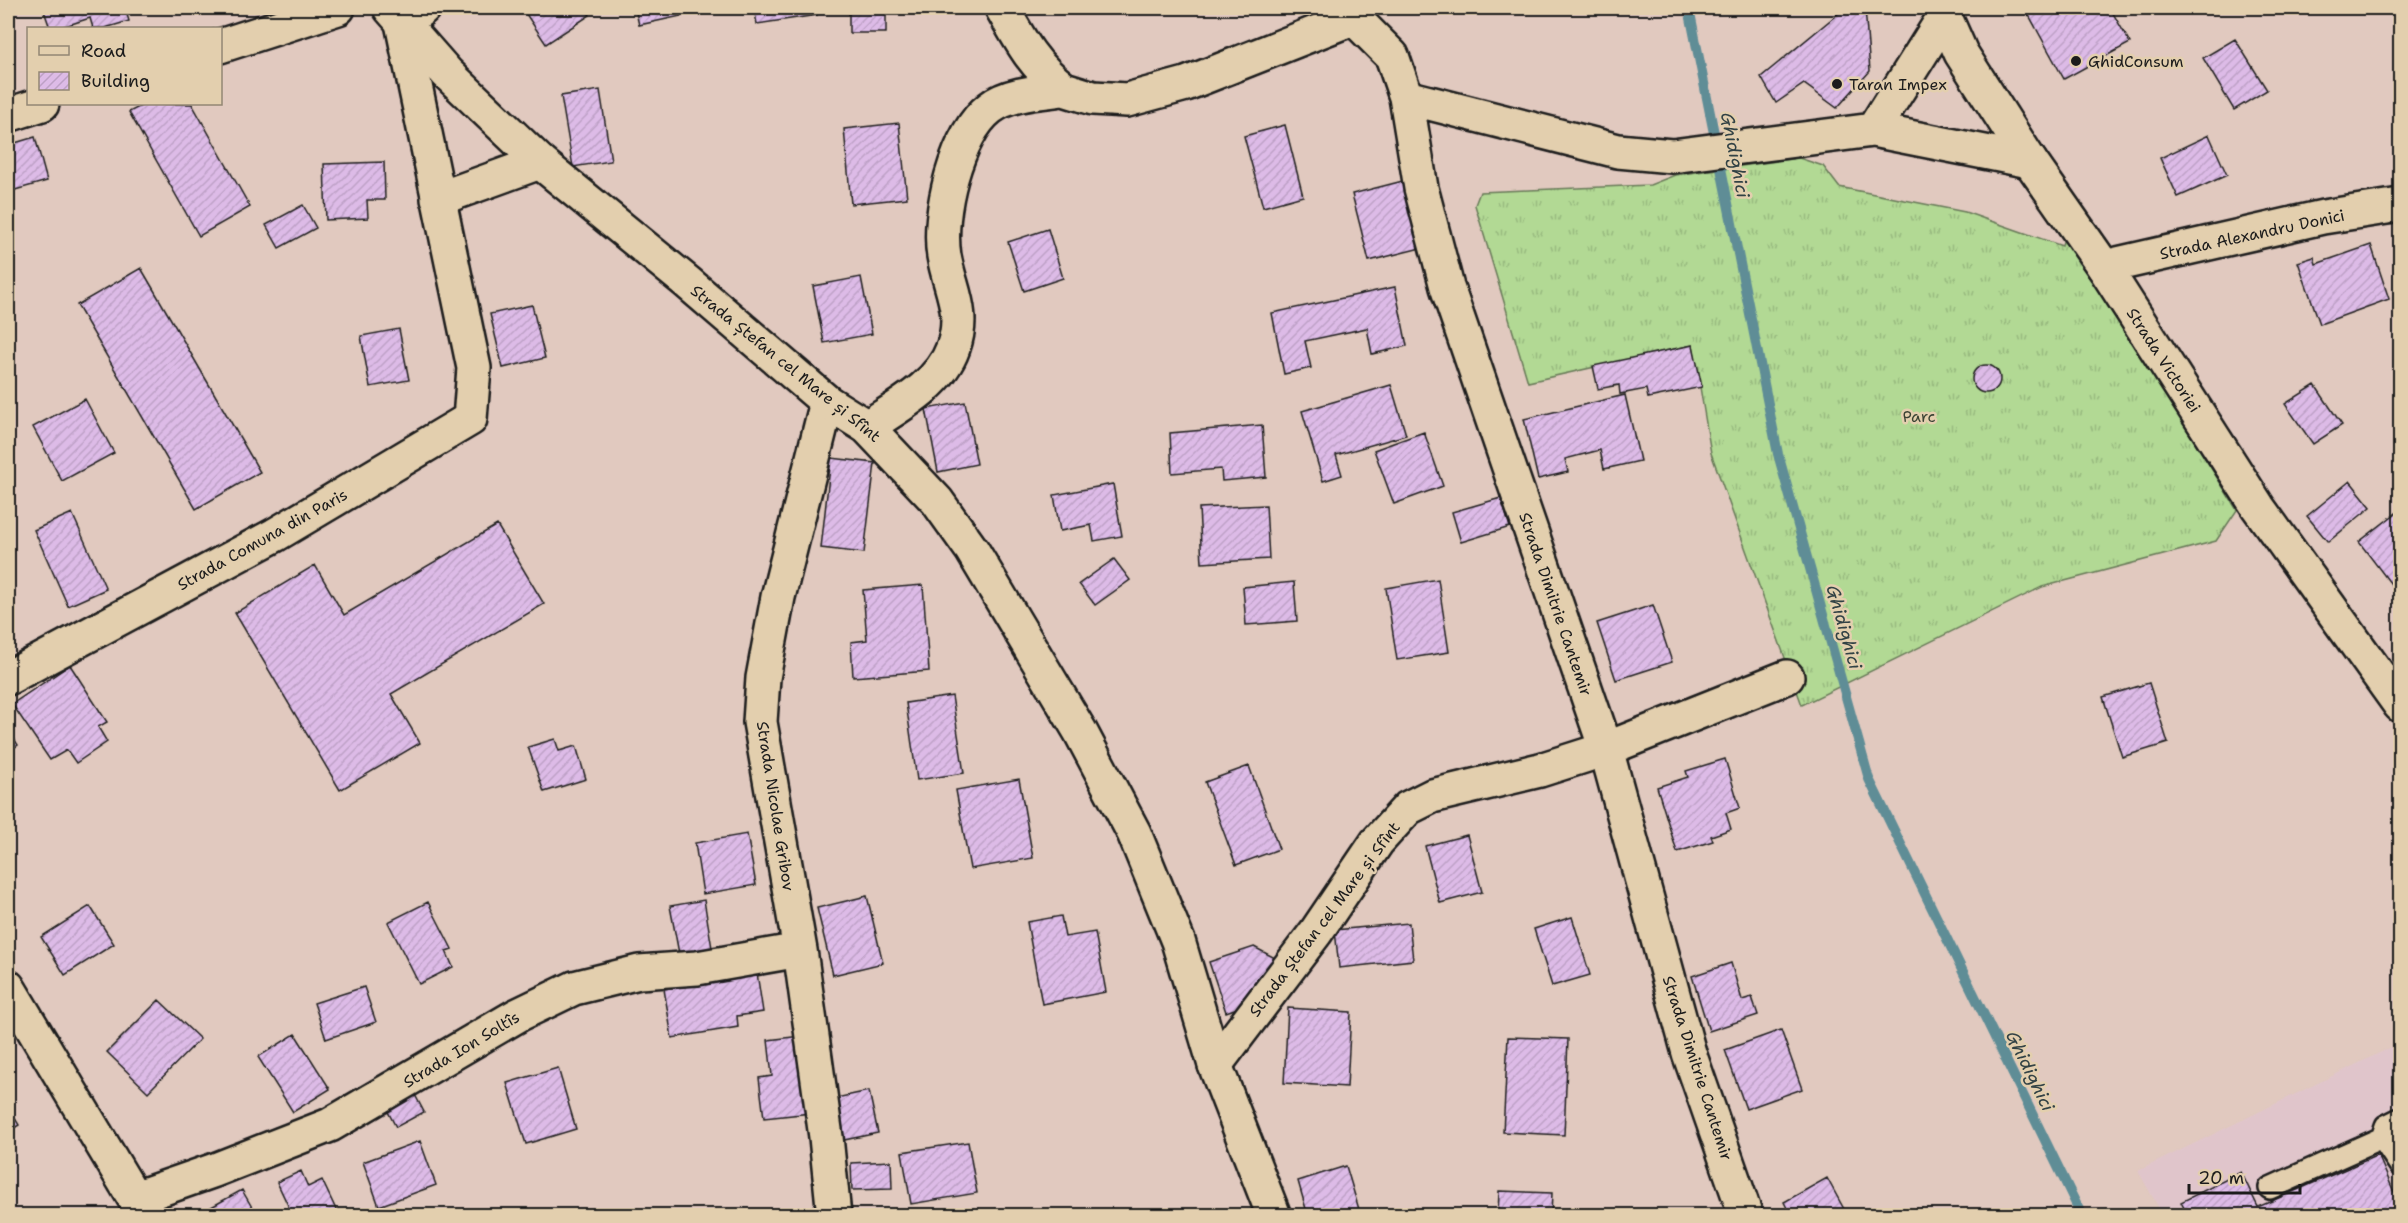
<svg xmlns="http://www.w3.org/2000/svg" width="2408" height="1223" font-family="'Shantell Sans',sans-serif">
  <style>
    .built { fill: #e0c5cb }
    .grass { fill: url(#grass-tufts); stroke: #677a58; stroke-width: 1.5 }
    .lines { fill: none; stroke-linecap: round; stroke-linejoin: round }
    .stream { stroke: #5e8d96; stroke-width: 10 }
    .building { fill: url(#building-hatch); stroke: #1c1c1c; stroke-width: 1.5 }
    .service-casing { stroke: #1c1c1c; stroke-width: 26 }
    .minor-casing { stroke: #1c1c1c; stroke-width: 38 }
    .tertiary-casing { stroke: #1c1c1c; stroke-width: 38 }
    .service { stroke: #e3cfae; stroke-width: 21 }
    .minor { stroke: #e3cfae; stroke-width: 33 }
    .tertiary { stroke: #e3cfae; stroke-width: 33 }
    .poi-dot { fill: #1c1c1c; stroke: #e3cfae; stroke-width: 2 }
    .labels { text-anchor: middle; stroke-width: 5; stroke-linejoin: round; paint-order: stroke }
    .poi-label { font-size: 16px; fill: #1c1c1c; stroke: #e3cfae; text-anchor: start }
    .street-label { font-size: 16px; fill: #1c1c1c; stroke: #e3cfae }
    .park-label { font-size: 16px; fill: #3a4234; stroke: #e3cfae }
    .water-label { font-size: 18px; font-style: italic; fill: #324245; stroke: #e3cfae }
  </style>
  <defs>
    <pattern id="grass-tufts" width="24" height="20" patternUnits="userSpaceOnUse" patternTransform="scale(1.5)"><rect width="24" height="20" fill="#b2d994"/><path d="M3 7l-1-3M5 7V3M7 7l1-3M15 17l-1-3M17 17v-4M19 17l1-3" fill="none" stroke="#98ba7f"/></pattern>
    <pattern id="building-hatch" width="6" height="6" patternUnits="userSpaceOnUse" patternTransform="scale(1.5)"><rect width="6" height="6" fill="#ddbbe7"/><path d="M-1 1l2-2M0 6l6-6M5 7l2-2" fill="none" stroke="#bda0c6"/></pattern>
  </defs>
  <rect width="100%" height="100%" fill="#e1c9bf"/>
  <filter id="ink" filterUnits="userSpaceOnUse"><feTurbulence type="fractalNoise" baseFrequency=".0167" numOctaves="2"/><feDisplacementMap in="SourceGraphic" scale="12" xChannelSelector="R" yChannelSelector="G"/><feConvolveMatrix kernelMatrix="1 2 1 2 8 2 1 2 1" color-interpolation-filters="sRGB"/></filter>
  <g filter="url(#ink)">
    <!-- built -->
    <path class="built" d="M2400,1043V1215H2163L2138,1171Z"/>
    <!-- grass -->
    <path class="grass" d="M1799,158L1823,166L1839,187L1965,212L2062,246L2065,232L2237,510L2216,541L2042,587L1802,705L1711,453L1693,345L1528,382L1475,205L1480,192L1650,185L1675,175Z"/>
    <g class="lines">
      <!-- stream -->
      <path class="stream" d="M1689,8L1778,454L1869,779L2082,1216"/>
    </g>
    <!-- building -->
    <path class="building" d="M43,8H125L129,21L105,28H93L90,18L59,28H50Z
      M522,8H585L590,15L546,44Z
      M635,8H679L681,16L639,25Z
      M754,8H816L817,15L757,24Z
      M849,8H886V33H849Z
      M1845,8H1865L1870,71L1837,108L1804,84L1776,103L1761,77Z
      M2025,8H2110L2130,43L2064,79Z
      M2235,39L2267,90L2234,110L2203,58Z
      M600,90L611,161L573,167L561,96Z
      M145,104H192L250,207L199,236L129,112Z
      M899,123L907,198L851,204L844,129Z
      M1285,125L1303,196L1263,207L1244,136Z
      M2209,135L2227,175L2178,197L2160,158Z
      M35,137L47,181L8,192V145Z
      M384,162L385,200H367L368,218L326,220L324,164Z
      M1403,181L1421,248L1369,261L1352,194Z
      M303,205L316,228L279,248L266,225Z
      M1048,229L1063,278L1024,291L1008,242Z
      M2371,245L2389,299L2320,324L2298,262L2314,257L2316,264Z
      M141,268L260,472L196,509L77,305Z
      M861,277L872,334L824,343L813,286Z
      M1395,287L1407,346L1372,354L1367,328L1305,341L1311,368L1284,374L1272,313Z
      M532,305L545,358L503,368L490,314Z
      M399,329L409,380L370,387L361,336Z
      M1693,345L1702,387L1648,398L1646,389L1620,394L1619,385L1598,389L1593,366Z
      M1972 379a14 14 0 1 1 28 0a14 14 0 1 1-28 0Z
      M1391,385L1406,435L1336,455L1342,475L1323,481L1302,411Z
      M2315,385L2342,425L2313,444L2285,404Z
      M1625,395L1640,461L1604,469L1600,450L1565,459L1568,472L1538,479L1524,419Z
      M85,399L114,453L62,481L33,427Z
      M965,402L977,464L938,472L926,409Z
      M1262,425L1266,477L1222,481L1221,469L1172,473L1170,433Z
      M1424,432L1443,486L1394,504L1374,450Z
      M831,458L875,463L864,553L821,548Z
      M2350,481L2371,507L2328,542L2307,516Z
      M1113,484L1122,536L1094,541L1091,525L1060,531L1054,495Z
      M1501,498L1510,527L1461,542L1452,512Z
      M1266,505L1269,559L1202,563L1199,508Z
      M2400,510V596L2359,542Z
      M72,513L106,589L68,606L34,530Z
      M497,525L544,604L391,694L420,743L340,790L235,613L315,565L344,615Z
      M1114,559L1130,580L1095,605L1079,584Z
      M1438,579L1449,652L1397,660L1386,588Z
      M1294,582L1297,621L1246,625L1243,587Z
      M923,585L929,671L853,677L851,642L867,640L863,590Z
      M1653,605L1672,662L1616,680L1597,623Z
      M70,665L107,722L98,727L107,742L76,763L67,750L50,760L12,704Z
      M2149,683L2168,743L2122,757L2103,697Z
      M952,696L964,773L917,780L906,703Z
      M8,729L18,745L8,752Z
      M555,739L559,751L576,746L586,779L544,792L528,747Z
      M1725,759L1740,808L1726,813L1731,829L1711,836L1713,841L1677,852L1657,787L1688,777L1686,771Z
      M1249,766L1279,849L1236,865L1205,782Z
      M1019,779L1033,858L970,869L956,790Z
      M747,834L756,885L703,894L695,843Z
      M1467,835L1482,892L1440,903L1425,846Z
      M867,896L883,963L833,975L817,908Z
      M704,900L713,954L680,959L670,906Z
      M428,902L452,949L446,951L453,967L419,984L388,922Z
      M90,906L114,944L65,975L41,937Z
      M1061,916L1065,937L1095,932L1106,992L1042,1004L1027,922Z
      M1572,917L1590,975L1552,986L1534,929Z
      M1409,923L1413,960L1339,968L1335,930Z
      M1254,947L1275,958L1280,967L1269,980L1253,986L1257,1001L1226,1012L1209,962Z
      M1731,963L1742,1000L1752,997L1758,1015L1709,1031L1692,976Z
      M757,973L763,1012L737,1016L738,1027L672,1038L664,989Z
      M364,987L376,1022L326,1039L314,1003Z
      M159,1000L200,1039L148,1092L107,1052Z
      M1288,1008L1351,1012L1347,1087L1284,1083Z
      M1781,1030L1802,1089L1746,1109L1725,1050Z
      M295,1034L330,1089L293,1112L258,1057Z
      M801,1036L811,1113L764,1118L759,1078L772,1076L768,1040Z
      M1508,1037L1568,1039L1564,1135L1503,1132Z
      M558,1068L576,1129L526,1144L507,1083Z
      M413,1091L424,1112L396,1127L385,1106Z
      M869,1091L878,1133L844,1140L836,1098Z
      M8,1107L19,1125L8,1132Z
      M420,1141L436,1185L379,1206L363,1162Z
      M968,1142L977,1193L911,1204L902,1152Z
      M2378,1155L2400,1206V1216H2188L2181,1202L2241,1172L2258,1207Z
      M891,1161L892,1189L852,1190L851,1163Z
      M1346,1166L1361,1216H1308L1298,1181Z
      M301,1171L308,1187L322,1180L339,1216H293L277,1182Z
      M1827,1178L1845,1211L1838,1216H1791L1784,1202Z
      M242,1190L257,1216H195Z
      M1499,1191L1552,1193L1551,1216H1498Z"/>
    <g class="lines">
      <!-- service casing -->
      <g class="service-casing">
        <path id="service" d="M2400,1119L2386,1126L2382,1138L2400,1165
          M2270,1188L2382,1138"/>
      </g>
      <!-- minor casing -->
      <g class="minor-casing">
        <path id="minor" d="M1344,8L1392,56L1406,97L1421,188L1447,287L1606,749L1689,1053L1746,1216
          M220,46L338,8
          M1064,89L1093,98L1127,100L1186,84L1353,18
          M1406,97L1618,151L1672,156L1873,130L2030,161
          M8,115L42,104
          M1873,130L1944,17
          M438,199L540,162
          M2104,267L2323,217L2400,205
          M827,402L778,597L763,678L760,722L800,950L826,1137L834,1216
          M867,427C897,407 940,385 953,348C966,312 950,290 944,256C937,215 956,134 990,108C1009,93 1041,92 1064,89C1033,65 1021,42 1002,8
          M8,678L275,535L470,419L474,368L402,23L423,8
          M8,987L145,1216
          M1215,1065L1316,932L1377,842L1408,808L1432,796L1540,770L1606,749L1787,677
          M135,1198L215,1170L330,1125L518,1015L574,988L639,972L697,968L800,950"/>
      </g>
      <!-- tertiary casing -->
      <g class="tertiary-casing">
        <path id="tertiary" d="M390,8L447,73L540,162L687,282L827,402L867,427L937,501L972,550L1080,731L1134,833L1178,941L1215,1065L1274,1216
          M1941,8L1961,53L2030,161L2104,267L2258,507L2400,705"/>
      </g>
      <!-- service -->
      <use href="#service" class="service"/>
      <!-- minor -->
      <use href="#minor" class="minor"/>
      <!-- tertiary -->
      <use href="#tertiary" class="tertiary"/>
    </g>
  </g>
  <!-- markers -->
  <g class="poi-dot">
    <circle cx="2076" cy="61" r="6"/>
    <circle cx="1837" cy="84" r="6"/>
  </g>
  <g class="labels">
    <!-- poi labels -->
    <g class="poi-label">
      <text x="2088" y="67">GhidConsum</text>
      <text x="1849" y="90">Taran Impex</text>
    </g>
    <!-- street labels -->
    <g class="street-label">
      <text transform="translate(2252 234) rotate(-12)" y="6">Strada Alexandru Donici</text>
      <text transform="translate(2164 360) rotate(57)" y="6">Strada Victoriei</text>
      <text transform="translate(786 363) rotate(39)" y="6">Strada Ștefan cel Mare și Sfînt</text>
      <text transform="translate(262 539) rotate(-29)" y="6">Strada Comuna din Paris</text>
      <text transform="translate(1556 604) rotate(71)" y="6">Strada Dimitrie Cantemir</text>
      <text transform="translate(776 806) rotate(81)" y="6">Strada Nicolae Gribov</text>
      <text transform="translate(1324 919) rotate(-53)" y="6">Strada Ștefan cel Mare și Sfînt</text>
      <text transform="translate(461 1049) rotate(-31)" y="6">Strada Ion Soltîs</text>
      <text transform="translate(1698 1068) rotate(72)" y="6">Strada Dimitrie Cantemir</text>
    </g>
    <!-- park labels -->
    <g class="park-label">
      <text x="1919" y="422">Parc</text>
    </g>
    <!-- water labels -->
    <g class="water-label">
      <text transform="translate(1735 155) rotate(79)" y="6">Ghidighici</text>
      <text transform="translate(1844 627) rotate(74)" y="6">Ghidighici</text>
      <text transform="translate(2030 1071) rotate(64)" y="6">Ghidighici</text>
    </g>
  </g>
  <!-- margin -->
  <rect width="2408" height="1223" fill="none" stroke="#e3cfae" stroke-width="30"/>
  <rect x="15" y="15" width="2378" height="1193" fill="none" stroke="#1c1c1c" stroke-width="2" filter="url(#ink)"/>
  <!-- legend -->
  <rect x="27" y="27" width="195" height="78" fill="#e3cfae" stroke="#938774" stroke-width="1.5"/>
  <rect x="39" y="46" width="30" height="9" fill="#e3cfae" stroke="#938774" stroke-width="1.5"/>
  <text x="81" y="57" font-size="18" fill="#1c1c1c">Road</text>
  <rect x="39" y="72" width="30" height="18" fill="url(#building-hatch)" stroke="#938774" stroke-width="1.5"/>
  <text x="81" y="87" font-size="18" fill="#1c1c1c">Building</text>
  <!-- scale -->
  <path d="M2189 1184v9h111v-9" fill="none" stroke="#1c1c1c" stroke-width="3"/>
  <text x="2198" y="1184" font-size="18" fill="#1c1c1c" stroke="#e3cfae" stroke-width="4.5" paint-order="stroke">20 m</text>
</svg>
